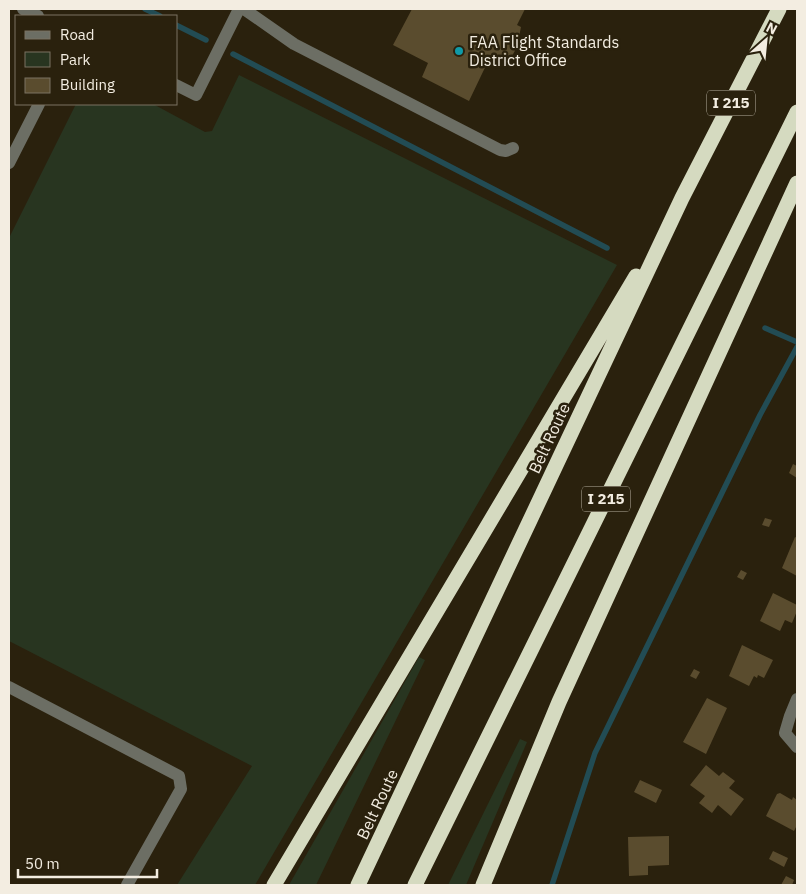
<svg xmlns="http://www.w3.org/2000/svg" width="806" height="894" font-family="'IBM Plex Sans',sans-serif">
  <style>
    .green { fill: #283520 }
    .lines { fill: none; stroke-linecap: round; stroke-linejoin: round }
    .stream { stroke: #224c54; stroke-width: 5.5 }
    .building { fill: #5a4c2e }
    .minor { stroke: #6c6e64; stroke-width: 12 }
    .highway { stroke: #d5dac0; stroke-width: 15 }
    .culture-dot { fill: #0f9aa8; stroke: #2a210d; stroke-width: 2 }
    .labels { text-anchor: middle; stroke-width: 5; stroke-linejoin: round; paint-order: stroke }
    .shield { fill: #2a210d; stroke: #b7b0a1; stroke-width: 1 }
    .shield-label { font-size: 15px; font-weight: bold; fill: #f3ede1 }
    .poi-label { font-size: 16px; fill: #f3ede1; stroke: #2a210d; text-anchor: start }
    .street-label { font-size: 16px; fill: #f3ede1; stroke: #2a210d }
  </style>
  <rect width="100%" height="100%" fill="#2a210d"/>
  <!-- green -->
  <path class="green" d="M239,75L617,265L255,885H177L252,766L9,641V238L76,104H153L205,132L212,131Z
    M419,657L425,660L316,885H289Z
    M520,739L527,742L466,885H448Z"/>
  <g class="lines">
    <!-- stream -->
    <path class="stream" d="M145,9L160,16
      M176,25L206,40
      M233,54L607,248
      M765,328L797,342
      M552,885L595,753L760,415L797,347"/>
  </g>
  <!-- building -->
  <path class="building" d="M412,9H525L517,25L521,27L517,47L512,56L504,62L491,55L469,101L422,77L428,63L393,45Z
    M793,464L797,466V478L789,473Z
    M765,518L772,520L769,527L762,525Z
    M795,537L797,538V576L782,568Z
    M741,570L747,573L743,580L737,577Z
    M773,593L797,605V611L792,623L785,620L780,631L760,621Z
    M742,645L773,660L764,678L758,675L757,678L754,676L749,686L729,676Z
    M694,669L700,672L696,679L690,676Z
    M707,698L727,708L706,754L683,742Z
    M706,765L719,776L723,772L735,781L729,788L744,799L731,816L718,805L712,813L699,803L705,796L690,785Z
    M640,780L662,790L656,803L634,792Z
    M780,793L792,800L793,797L797,800V825L794,831L766,816L777,794Z
    M669,836V865L648,866V875L629,876L628,837Z
    M773,851L788,858L784,867L769,859Z
    M786,876L794,880L792,885H781Z"/>
  <g class="lines">
    <!-- minor -->
    <path class="minor" d="M23,9L38,16
      M244,9L294,44L500,150L506,151L513,148
      M176,85L196,95L239,9
      M9,163L39,104
      M9,687L179,776L181,789L127,885
      M797,699L790,716L785,733L797,747"/>
    <!-- highway -->
    <path class="highway" d="M274,885L636,276
      M358,885L682,198L779,9
      M415,885L797,112
      M483,885L559,702L797,183"/>
  </g>
  <!-- markers -->
  <circle class="culture-dot" cx="459" cy="51" r="5"/>
  <g class="labels">
    <!-- shield labels -->
    <g class="shield">
      <rect x="707" y="90.5" width="48" height="25" rx="4"/>
      <rect x="582" y="486.5" width="48" height="25" rx="4"/>
    </g>
    <g class="shield-label">
      <text x="731" y="108">I 215</text>
      <text x="606" y="504">I 215</text>
    </g>
    <!-- poi labels -->
    <g class="poi-label">
      <text x="469" y="48">FAA Flight Standards<tspan x="469" dy="18">District Office</tspan></text>
    </g>
    <!-- street labels -->
    <g class="street-label">
      <text transform="translate(549 438) rotate(-65)" y="6">Belt Route</text>
      <text transform="translate(377 804) rotate(-65)" y="6">Belt Route</text>
    </g>
  </g>
  <!-- border -->
  <rect width="806" height="894" fill="none" stroke="#f3ede1" stroke-width="20"/>
  <!-- legend -->
  <rect x="15" y="15" width="162" height="90" fill="#2a210d" stroke="#7a7362"/>
  <rect x="25" y="31" width="25" height="8" fill="#6c6e64" stroke="#7a7362"/>
  <text x="60" y="40" font-size="15" fill="#f3ede1">Road</text>
  <rect x="25" y="52" width="25" height="15" fill="#283520" stroke="#7a7362"/>
  <text x="60" y="65" font-size="15" fill="#f3ede1">Park</text>
  <rect x="25" y="78" width="25" height="15" fill="#5a4c2e" stroke="#7a7362"/>
  <text x="60" y="90" font-size="15" fill="#f3ede1">Building</text>
  <!-- north arrow -->
  <g transform="translate(766 40) rotate(27)" stroke="#2a210d" stroke-width="4" paint-order="stroke">
  <path d="M0-4L9 19L0 12L-9 19Z" fill="#f3ede1"/>
  <text y="-8" font-size="14" font-weight="bold" text-anchor="middle" fill="#f3ede1">N</text>
  </g>
  <!-- scale -->
  <path d="M18 869v8h139v-8" fill="none" stroke="#f3ede1" stroke-width="2.5"/>
  <text x="25" y="869" font-size="15" fill="#f3ede1" stroke="#2a210d" stroke-width="4" paint-order="stroke">50 m</text>
</svg>
